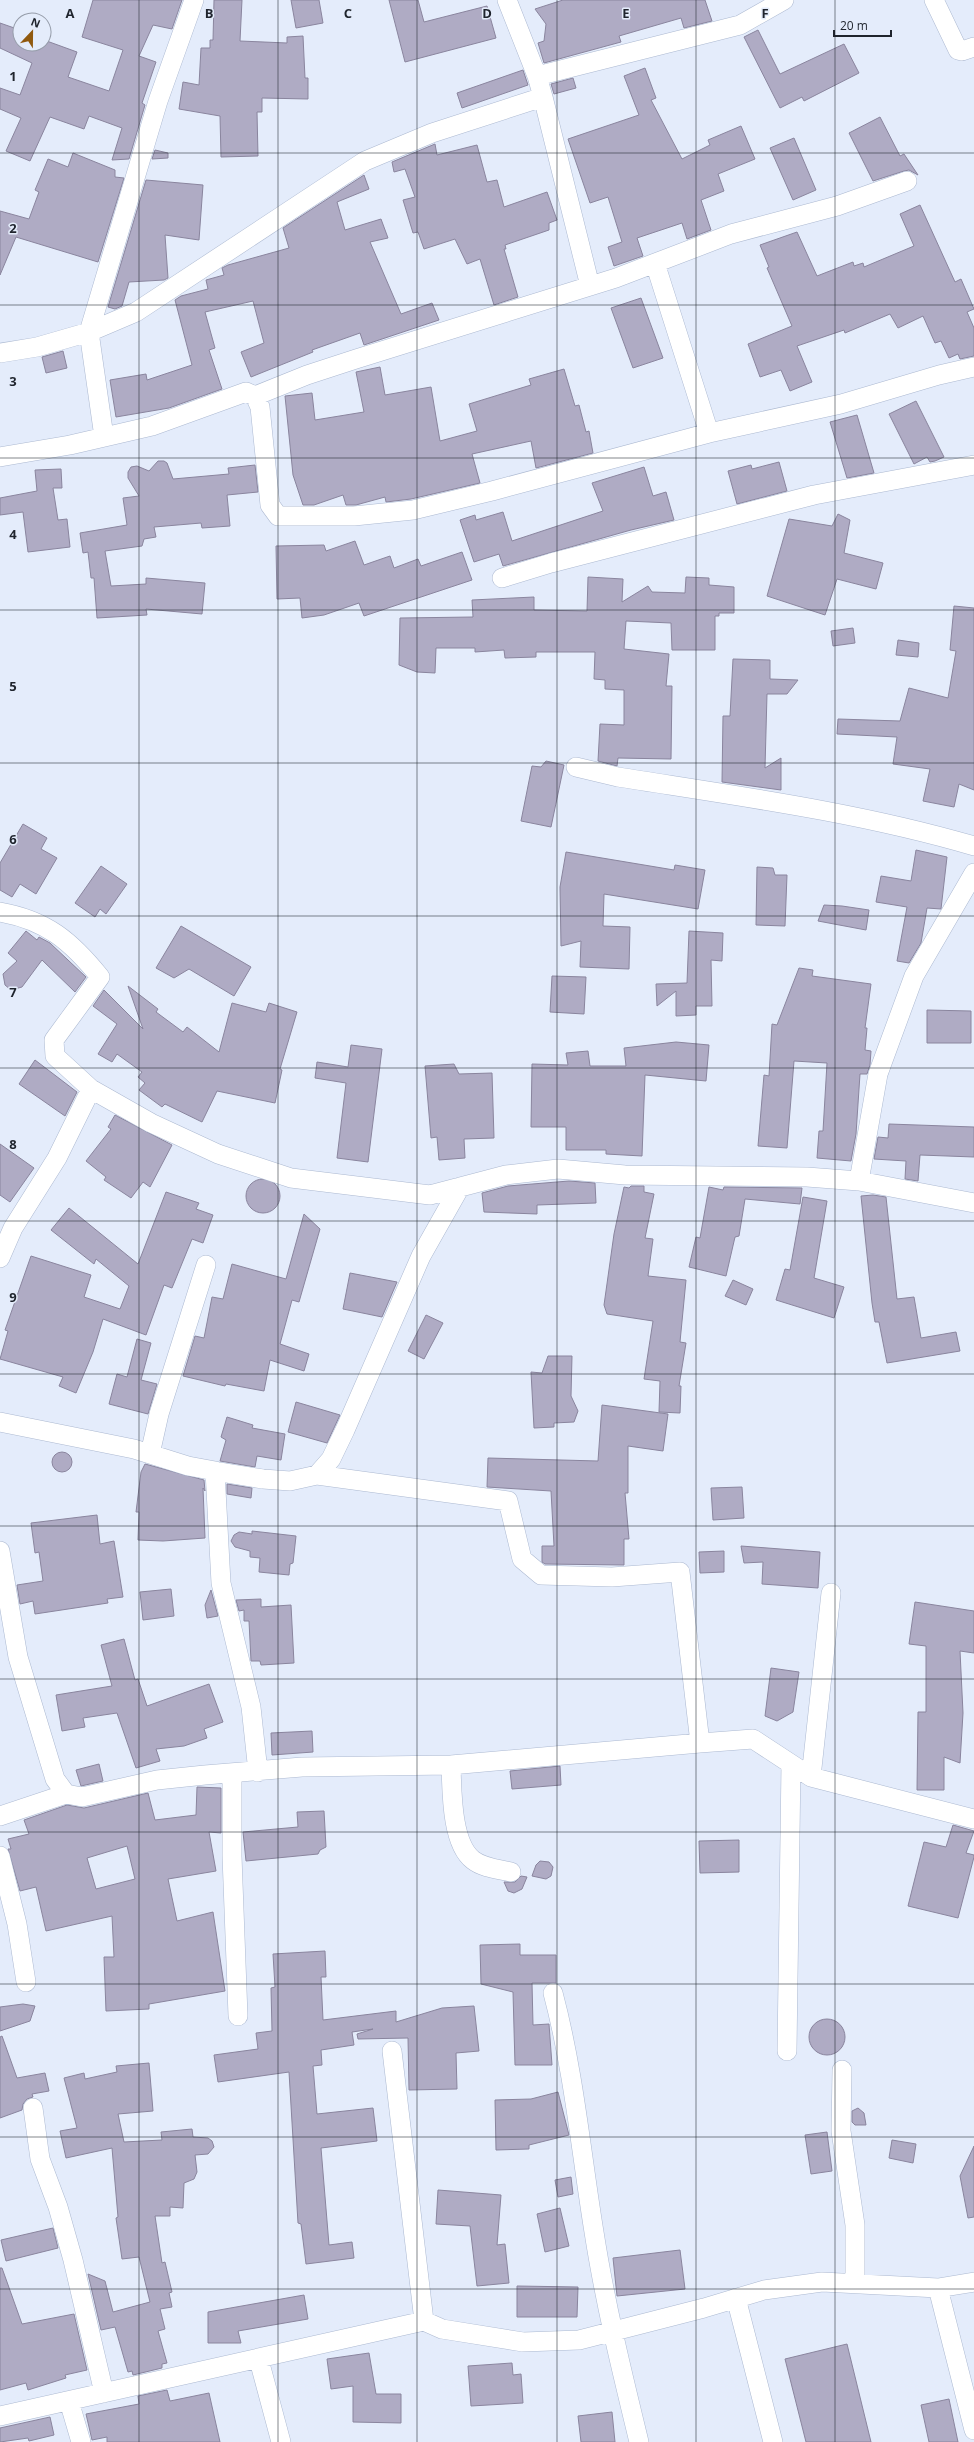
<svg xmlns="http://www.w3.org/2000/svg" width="974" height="2442" font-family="'Open Sans',sans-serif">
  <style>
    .building { fill: #afabc4; stroke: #8a859e; fill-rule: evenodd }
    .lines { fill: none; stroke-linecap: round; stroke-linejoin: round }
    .street-casing { stroke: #acb9d1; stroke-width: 20 }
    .street { stroke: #fff; stroke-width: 19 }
    .grid { fill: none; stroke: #1f242d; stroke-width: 1; stroke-opacity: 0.55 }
    .grid-label { font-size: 13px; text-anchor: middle; font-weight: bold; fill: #1f242d; stroke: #e4ecfb; stroke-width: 3; stroke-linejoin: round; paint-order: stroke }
  </style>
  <rect width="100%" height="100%" fill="#e4ecfb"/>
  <!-- building -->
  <path class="building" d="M93,0H182L172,29L153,25L139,56L156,62L142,103L145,105L129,159L112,160L122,128L89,116L84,129L50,117L30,161L6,151L21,118L0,109V88L20,95L32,63L0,48V23L20,30V44H44V40L77,52L68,77L109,91L123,50L82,37Z
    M214,0H242L240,41L287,43V37L303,36L305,78H308V99L262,98V112H257L258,156L221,157L220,116L179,109L183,82L199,85L201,48H210V40H213Z
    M291,0H319L323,23L296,28Z
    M389,0H418L424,22L487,6L496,38L405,62Z
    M563,0H705L712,21L684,28L681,18L619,36L621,42L544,63L538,43L544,41L546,24L535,9Z
    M758,30L780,74L844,44L859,73L804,101L802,97L780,108L744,37Z
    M645,68L656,98L651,100L682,159L710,145L708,140L741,126L755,159L718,174L724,191L701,200L711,230L687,239L682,223L637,238L643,256L614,266L608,247L622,242L608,197L590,203L568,139L639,115L624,76Z
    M523,70L528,85L462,108L457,93Z
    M573,78L576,88L554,94L551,84Z
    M880,117L900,156L904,154L918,175L909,170L904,171L873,181L849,133Z
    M794,138L816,190L793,200L770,148Z
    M435,144L437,155L477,145L487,182L497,180L504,207L547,192L557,220L549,223V230L505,245L506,249H504L518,297L494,305L480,259L467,264L455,239L424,249L418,232L413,233L403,200L415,197L405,169L394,172L392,162Z
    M155,150L168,153V158L152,159Z
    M73,153L115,170V177L124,178L98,262L16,237L0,275V211L29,219L39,192L35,190L48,159L68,167Z
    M364,175L369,189L337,202L345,230L381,219L388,238L370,242L401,314L432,303L439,320L364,345L360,333L312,350L313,352L251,377L241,352L264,343L253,301L205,312L215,348L209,350L222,389L169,408L116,417L110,380L146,374L147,380L192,365L175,300L181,296L208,289L206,280L224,275L222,268L228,265L289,248L283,228Z
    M146,180L203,185L199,240L165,235L168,278L164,280L129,282L122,306L115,309L108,307Z
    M920,205L955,282L961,279L974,309L967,312L974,328V356L960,359L958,354L949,358L941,341L935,343L923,316L898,328L890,314L845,333L844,330L797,346L812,382L790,391L781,370L760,377L748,344L792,326L767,268L769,267L760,245L797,232L817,276L853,262L854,266L863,263L864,267L914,246L900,214Z
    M641,298L663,358L633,368L611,308Z
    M63,351L67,368L46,373L42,357Z
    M380,367L385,395L431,387L440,441L477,431L469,404L531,385L529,379L564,369L575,406L579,405L586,432L589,431L593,453L536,468L531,441L472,454L480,483L411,499L386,502L385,497L356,505H346L343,495L314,505H303L293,475L285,396L312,393L315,420L364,412L356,372Z
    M916,401L944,457L935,461L930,462L927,457L914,464L889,414Z
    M857,415L874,473L847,478L830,422Z
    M158,461H164L167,463L173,479L229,474L228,468L255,465L258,492L227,495L230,526L202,528L201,523L154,527L156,537L144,539L142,546L105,551L111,586L146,584V578L205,583L202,614L146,609L147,615L97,618L94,578H91L88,552L83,553L80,533L127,525L123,498L139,496L128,478V472L131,467L137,466L149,471Z
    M779,462L787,491L737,504L728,471L751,465L752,469Z
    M644,467L653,496L666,492L674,520L631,530L503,566L499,554L474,562L460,520L475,515L476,520L503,512L512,541L603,511L592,483Z
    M61,469L62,488H53L58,520L67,519L70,547L28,552L23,512L0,515V498L37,491L35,470Z
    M838,514L850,520L844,553L883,563L876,589L837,579L825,615L767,596L789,519L832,526Z
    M355,541L364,565L390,556L394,568L418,559L421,566L462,552L472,580L364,616L359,603L324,615L302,618L300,598L277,599L276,546L324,545L326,551Z
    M588,577L623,579L622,602L648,586L652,592L685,593L686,577L709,578V585L734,587V613H719V616H715V650H672L671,623L626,621L624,649L669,654L666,686H672L671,759L618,758L617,766L598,761L600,724L624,725V690L605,689V680L594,679L595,652H536V657L505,658L504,650L475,652V648H436L435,673L417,672L399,665L400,618L473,617L472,600L534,597V610L587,611Z
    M954,606L974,608V790L959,784L954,807L923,801L930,769L893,764L897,737L837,734L838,719L900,721L909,688L948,698L956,651L950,650Z
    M853,628L855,643L833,646L831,631Z
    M898,640L919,643L918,657L896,655Z
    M733,659L770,660V679L798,680L787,694H767L765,768L781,758V790L722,782L723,716H730Z
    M546,761L564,765L551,827L521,821L532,766L541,767Z
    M23,824L47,838L41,849L57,858L36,894L20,884L12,897L0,890V863Z
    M916,850L947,857L941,909L927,908L921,943L909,963L897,961L907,907L876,902L881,876L911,881Z
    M566,852L674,870L675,865L705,870L698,909L604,894L603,926L630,927L629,969L580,967L581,941L561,946L560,887Z
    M101,866L127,884L106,914L100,909L95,917L75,903Z
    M757,867L773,868L775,875H787L785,926L756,925Z
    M824,905L842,906L869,910L866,930L818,921Z
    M181,926L251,967L234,996L189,969L174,978L156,968Z
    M26,931L37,940L39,937L50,943L86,977L75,992L42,960L22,987L11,990L5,985L3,974L17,961L8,953Z
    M689,931L723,933L722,961L711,960L712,1006H696V1015L676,1016V991L657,1006L656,984L687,983Z
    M799,968L813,970L812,976L871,984L865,1028H867L865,1050L871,1051L870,1065L867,1074H860L856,1134L851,1161L817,1158L819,1131H823L827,1063L794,1061L787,1148L758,1146L764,1075L769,1076L772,1024L777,1025Z
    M552,976L586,977L584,1014L550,1012Z
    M128,986L158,1009L156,1012L183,1032L187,1027L219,1052L232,1003L266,1012L269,1003L297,1012L280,1069L282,1070L275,1103L217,1091L202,1122L165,1104L162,1107L139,1090L145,1083L138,1077L142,1072L117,1054L112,1062L98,1054L117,1024L93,1006L104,990L143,1029Z
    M927,1010L971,1011V1043H927Z
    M676,1042L709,1045L706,1081L645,1075L642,1156L606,1154V1150H566V1127H531L532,1064L568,1065L566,1053L588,1051L590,1066H626L624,1048Z
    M351,1045L382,1049L368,1162L337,1158L346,1083L315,1078L317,1062L348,1067Z
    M35,1060L77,1092L65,1116L19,1084Z
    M454,1064L459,1074L492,1073L494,1138L464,1139L465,1158L439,1160L437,1137L431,1138L425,1066Z
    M115,1115L172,1145L150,1187L143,1182L131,1198L104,1180L106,1177L86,1161L111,1129L108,1127Z
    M889,1124L974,1127V1157L920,1155L918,1181L905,1179L906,1161L874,1159L878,1137L888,1138Z
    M0,1144L34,1168L10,1202L0,1195Z
    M246 1196a17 17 0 1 1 34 0a17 17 0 1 1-34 0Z
    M569,1181L595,1183L596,1203L537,1205V1214L484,1212L482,1193L508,1186Z
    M631,1186H644V1192L654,1194L645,1238L653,1239L648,1276L686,1280L680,1342L686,1343L679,1386H681L680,1413L659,1412L660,1381L644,1379L653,1321L607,1314L604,1305L614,1234L624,1187L629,1188Z
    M709,1187L723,1190L724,1187L802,1188L800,1204L745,1199L739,1236L735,1237L726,1276L689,1267L696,1237L700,1238Z
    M166,1192L199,1203L196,1209L213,1215L203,1243L192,1239L172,1288L164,1285L146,1335L103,1319L93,1352L76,1393L59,1386L63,1377L0,1359L8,1331L5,1330L31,1256L91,1275L84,1297L120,1309L129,1286L96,1259L94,1264L51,1230L69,1208L138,1264Z
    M873,1195L886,1197L897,1299L914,1297L921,1338L956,1332L960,1351L887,1363L879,1322H875L872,1303L861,1196Z
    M803,1197L827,1201L814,1278L844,1287L834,1318L776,1300L785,1269L790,1270Z
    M304,1214L320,1229L299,1302L292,1300L280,1344L309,1354L304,1371L270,1360L264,1391L226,1384L225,1386L183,1376L195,1336L204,1338L212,1297L223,1299L232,1264L286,1279Z
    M350,1273L397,1282L382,1317L343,1309Z
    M733,1280L753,1289L746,1305L725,1296Z
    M426,1315L443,1323L424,1359L408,1351Z
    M137,1339L151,1343L141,1380L157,1384L148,1414L109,1404L117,1374L127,1377Z
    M548,1356H572L571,1396L578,1411L574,1422L554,1423V1427L534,1428L531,1372L542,1373Z
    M296,1402L340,1415L327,1443L288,1432Z
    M602,1405L668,1414L663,1451L628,1446V1493H625L629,1539H624V1565L545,1564L542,1562V1546H554L551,1491L487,1487L488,1458L598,1461Z
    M227,1417L253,1425L252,1428L285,1434L281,1460L257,1456L255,1467L220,1461L226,1440L221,1437Z
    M52 1462a10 10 0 1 1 20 0a10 10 0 1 1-20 0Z
    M145,1464L204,1480L205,1491L203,1488L205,1538L163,1541L138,1540L139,1512H136L141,1472Z
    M227,1484L252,1488L251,1498L227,1494Z
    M742,1487L744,1518L713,1520L711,1488Z
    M97,1515L100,1544L114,1541L123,1597L107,1599L108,1603L35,1614L33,1601L20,1604L17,1585L43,1581L39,1552L35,1553L31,1523Z
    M252,1531L296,1536L293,1563L290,1564L289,1575L259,1572L260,1558L250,1557V1551L235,1547L231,1541L234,1535L239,1532L252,1534Z
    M741,1546L820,1552L818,1588L762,1584L763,1562L744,1563Z
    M724,1551V1572L700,1573L699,1552Z
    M171,1589L174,1616L143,1620L140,1592Z
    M211,1590L218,1616L207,1618L205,1605Z
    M261,1599V1607L291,1605L294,1663L261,1665L260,1661H251L249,1621H244V1610L239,1611L236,1600Z
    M915,1602L974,1611V1653L960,1651L963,1713L960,1763L944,1757V1790H917L918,1712H926V1646L909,1644Z
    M124,1639L135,1680L138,1679L147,1706L209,1684L223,1722L204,1729L207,1738L184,1746L156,1749L160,1761L136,1768L117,1713L83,1718L85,1727L62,1731L56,1695L112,1686L101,1645Z
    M771,1668L799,1672L793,1712L777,1721L765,1716Z
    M312,1731L313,1752L272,1755L271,1733Z
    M99,1764L103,1781L81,1786L76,1770Z
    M560,1766L561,1785L512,1789L510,1771Z
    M197,1787L221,1788V1833L209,1832L216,1871L168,1879L177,1921L213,1912L225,1991L149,2004V2009L106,2011L104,1957H114L112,1916L46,1931L36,1887L20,1891L8,1849H11L8,1839L29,1834L24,1820L67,1805L84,1808L148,1793L155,1820L196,1815ZM127,1846L135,1879L96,1889L87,1858Z
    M324,1811L326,1847L320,1850L318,1854L246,1861L243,1832L298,1827L297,1812Z
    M953,1825L974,1831L966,1853L974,1855V1857L958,1918L908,1906L924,1842L946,1847Z
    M739,1840V1872L700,1873L699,1841Z
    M540,1861L549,1862L553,1867L551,1876L546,1879L532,1876L536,1865Z
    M521,1876L527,1877L522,1889L514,1893L508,1891L504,1882H515Z
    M520,1944V1955H556V1983H532L533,2025L549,2024L552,2065H515L513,1992L481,1984L480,1945Z
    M325,1951L326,1977H321L323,2020L396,2011V2022L442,2008L474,2006L479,2051L456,2053L457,2089L409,2090L408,2038L358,2039L357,2034L373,2029L352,2032L354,2045L321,2050L322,2065L313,2066L317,2114L373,2108L377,2141L321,2148L329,2245L352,2242L354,2258L306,2264L301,2224L298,2223L289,2072L218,2082L214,2055L258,2049L256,2033L272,2031L271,1988L275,1987L273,1954Z
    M23,2004L35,2006L30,2021L0,2031V2007Z
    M809 2037a18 18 0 1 1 36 0a18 18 0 1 1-36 0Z
    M2,2036L17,2078L45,2073L49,2091L32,2094L33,2097L27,2099L23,2104L22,2110L0,2118V2037Z
    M149,2063L153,2111L118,2114L124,2142L162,2140L161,2132L192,2129L193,2137L208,2138L212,2141L214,2147L208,2154L195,2155L197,2172L194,2179L184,2183L183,2208L170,2207V2216H155L162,2263L165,2262L172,2292L169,2293L172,2307L160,2309L165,2329L158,2331L167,2363L162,2364V2368L133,2375L132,2371L128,2372L115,2327L101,2330L88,2274L105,2281L113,2312L150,2302L139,2257L122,2259L116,2218L118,2217L112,2148L66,2158L60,2131L77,2128L64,2078L84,2073L85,2079L117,2072L116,2066Z
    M558,2092L569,2135L529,2145V2149L496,2150L495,2100L531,2099Z
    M858,2108L864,2113L866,2125H855L852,2122V2111Z
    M827,2132L832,2171L811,2174L805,2135Z
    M892,2140L916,2144L913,2163L889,2158Z
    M974,2146V2217L968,2218L960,2176Z
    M571,2177L573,2194L558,2197L555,2180Z
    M438,2190L501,2195L497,2245L505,2244L509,2283L477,2286L470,2226L436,2224Z
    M560,2208L569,2246L545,2252L537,2214Z
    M53,2228L58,2248L6,2261L1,2240Z
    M680,2250L685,2289L617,2296L613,2258Z
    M0,2268H2L22,2324L74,2314L87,2370L65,2375L66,2378L28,2390L26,2383L0,2390Z
    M517,2286L578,2287L577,2317H517Z
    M304,2295L308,2319L238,2331L241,2343H208V2312Z
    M847,2344L871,2442H806L785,2359Z
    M369,2353L376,2394H401V2423L353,2422V2386L331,2389L327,2359Z
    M512,2363L513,2375L521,2374L523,2403L471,2406L468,2366Z
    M167,2390L170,2401L209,2393L220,2442H107V2437L92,2440L86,2414L139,2404L138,2396Z
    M949,2399L958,2442H929L921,2405Z
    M612,2412L615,2442H581L578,2416Z
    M50,2417L54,2435L29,2441L28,2438L0,2442V2428Z"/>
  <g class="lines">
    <!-- street casing -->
    <g class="street-casing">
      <path id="street" d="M934,0L958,50L962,51L974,47
        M537,76L740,25L784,0
        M543,97L590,286
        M655,263L709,433
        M0,353L37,347L89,332L136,312L365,161L432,133L543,97L537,76L507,0
        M255,396L260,407L270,505L278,516H354L413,510L492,491L709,433L841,404L939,375L974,367
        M104,437L89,332L158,101L194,0
        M0,457L70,445L152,426L246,392L255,396L307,375L356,359L616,278L731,234L837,206L907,181
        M502,578L551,563L814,495L974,465
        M576,767L618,777C737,796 858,812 974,846
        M0,912C46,920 71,941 100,977L54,1040L55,1056L91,1089L151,1123L218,1154L291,1178L430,1195L506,1175L558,1169L625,1175L807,1177L859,1181L974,1203
        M859,1181L878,1074L914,976L974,873
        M0,1258L13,1228L57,1158L91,1089
        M0,1422L134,1449L188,1466L226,1473L263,1479L290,1481L317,1475L331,1459L345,1430L421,1256L460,1187
        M150,1454L159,1414L206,1265
        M215,1471L221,1583L251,1707L258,1772
        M317,1475L508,1501L522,1559L541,1575L612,1577L680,1572L700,1743L753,1739L811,1777L974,1819
        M0,1551L18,1657L55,1779L66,1794L82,1797L157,1780L205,1775L302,1767L451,1765L700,1743
        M451,1765C452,1790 451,1843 473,1860C483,1868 498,1869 511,1872
        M232,1774V1856L238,2016
        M811,1777L831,1593
        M0,1816L66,1794
        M0,1856L17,1924L26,1982
        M553,1993C574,2072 581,2152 594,2232C605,2303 622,2372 639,2442
        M392,2051L424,2321
        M787,2051L791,1764
        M842,2070L841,2131L855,2225V2284
        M33,2108L40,2159L58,2207L73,2260L104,2393
        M938,2288L974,2430
        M736,2298L773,2442
        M259,2360L281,2442
        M69,2401L81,2442
        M0,2416L424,2321L442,2329L523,2342L579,2340L704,2308L764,2290L822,2282L938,2288L974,2282"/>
    </g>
    <!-- street -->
    <use href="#street" class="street"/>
  </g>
  <!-- grid -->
  <path class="grid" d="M139,0V2442M278,0V2442M417,0V2442M557,0V2442M696,0V2442M835,0V2442M0,153H974M0,305H974M0,458H974M0,610H974M0,763H974M0,916H974M0,1068H974M0,1221H974M0,1374H974M0,1526H974M0,1679H974M0,1832H974M0,1984H974M0,2137H974M0,2289H974"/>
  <g class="grid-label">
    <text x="70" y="18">A</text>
    <text x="209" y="18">B</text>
    <text x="348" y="18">C</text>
    <text x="487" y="18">D</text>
    <text x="626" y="18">E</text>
    <text x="765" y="18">F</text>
    <text x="13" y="81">1</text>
    <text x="13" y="233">2</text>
    <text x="13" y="386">3</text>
    <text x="13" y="539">4</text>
    <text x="13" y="691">5</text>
    <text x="13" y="844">6</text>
    <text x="13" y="997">7</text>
    <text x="13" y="1149">8</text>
    <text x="13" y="1302">9</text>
  </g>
  <!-- north arrow -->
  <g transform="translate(32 32) rotate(22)"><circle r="19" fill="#e4ecfb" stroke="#959ca9"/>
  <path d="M0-3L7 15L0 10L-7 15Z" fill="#90590e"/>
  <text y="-6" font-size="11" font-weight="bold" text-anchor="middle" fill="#1f242d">N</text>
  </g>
  <!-- scale -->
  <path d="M834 30v6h57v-6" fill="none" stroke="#1f242d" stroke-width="2"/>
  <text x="840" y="30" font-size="12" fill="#1f242d" stroke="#e4ecfb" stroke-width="3" paint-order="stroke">20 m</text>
</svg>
